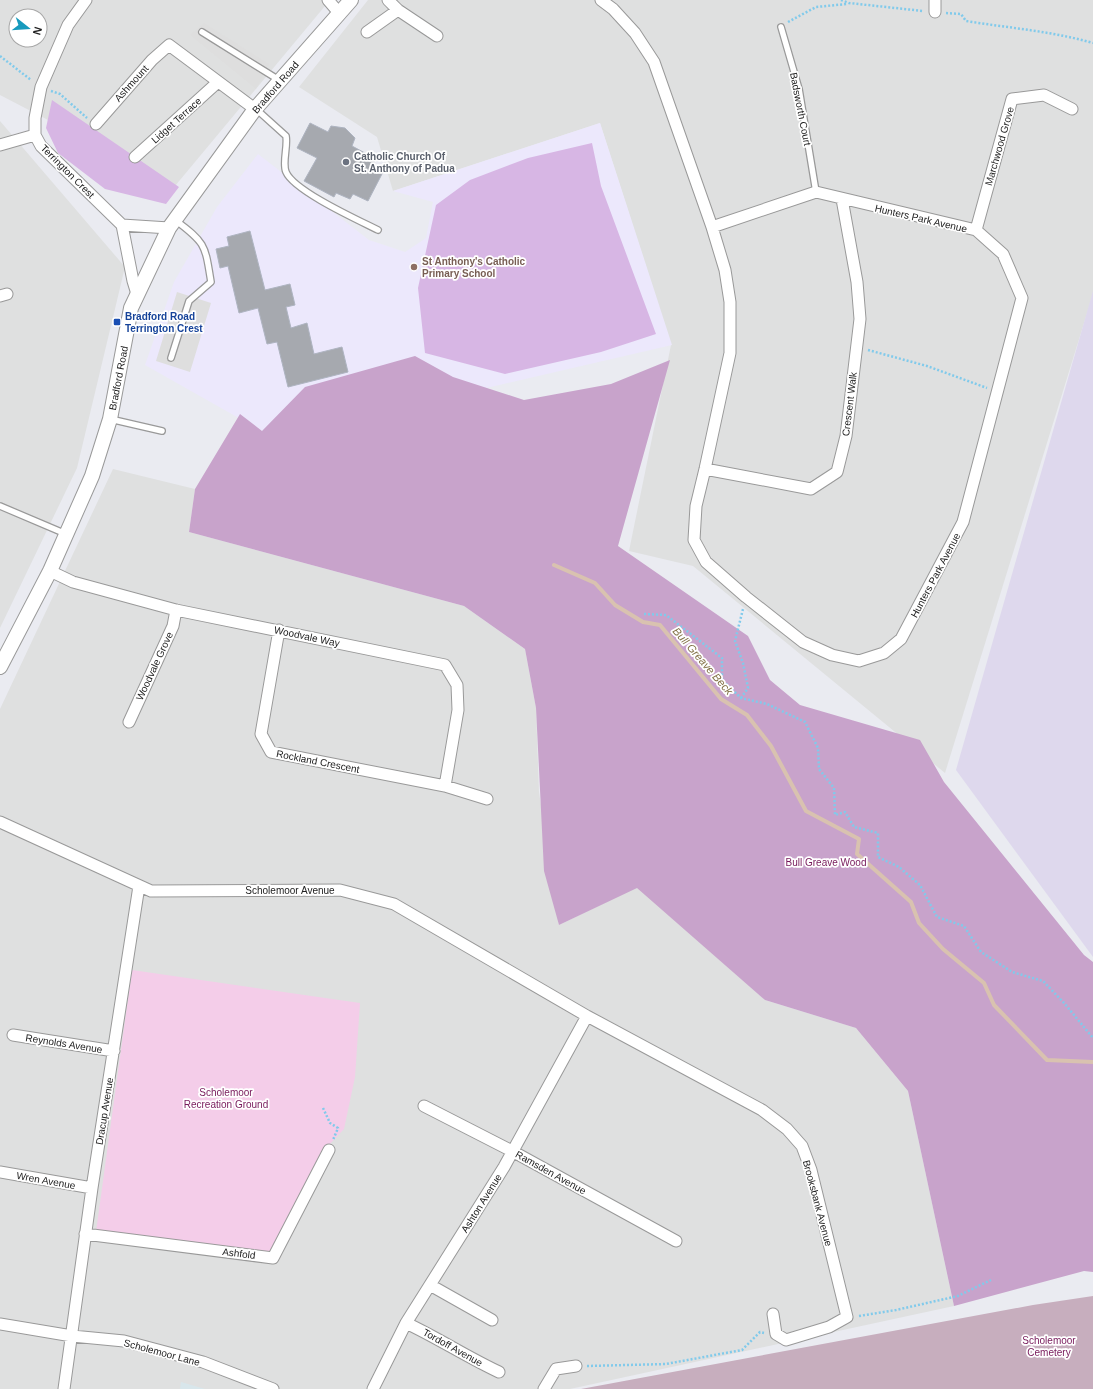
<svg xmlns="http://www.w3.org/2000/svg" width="1093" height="1389" font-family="Arial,sans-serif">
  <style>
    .residential { fill: #dfe0e0; fill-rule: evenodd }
    .commercial { fill: #d8e6eb }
    .education { fill: #ece8fc }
    .farmland { fill: #ded8ed }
    .grass { fill: #d7b6e4 }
    .forest { fill: #c8a3cb }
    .cemetery { fill: #c7aebe }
    .park { fill: #f4cde9 }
    .parking { fill: #dedede }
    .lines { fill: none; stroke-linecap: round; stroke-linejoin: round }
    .stream { stroke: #d9c2b0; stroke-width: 4 }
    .building { fill: #a6a9af; stroke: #aeb4c1 }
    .service-casing { stroke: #999; stroke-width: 8 }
    .minor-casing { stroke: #999; stroke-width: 13 }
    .tertiary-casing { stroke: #999; stroke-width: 16 }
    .path { stroke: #81caeb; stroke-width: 2.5; stroke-dasharray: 2 2; stroke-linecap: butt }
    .service { stroke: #fff; stroke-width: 5.5 }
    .minor { stroke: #fff; stroke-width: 11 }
    .tertiary { stroke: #fff; stroke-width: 14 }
    .worship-dot { fill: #6b7280; stroke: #fff; stroke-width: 1.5 }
    .education-dot { fill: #8d6e63; stroke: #fff; stroke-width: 1.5 }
    .transit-dot { fill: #1a4fb4; stroke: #fff; stroke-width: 1.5 }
    .labels { text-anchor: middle; stroke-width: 3.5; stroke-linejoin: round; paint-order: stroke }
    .street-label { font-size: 10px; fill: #222; stroke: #fff }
    .worship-label { font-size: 10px; font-weight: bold; fill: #5b616d; stroke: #fff; text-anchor: start }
    .education-label { font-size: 10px; font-weight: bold; fill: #785e54; stroke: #fff; text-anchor: start }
    .transit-label { font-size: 10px; font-weight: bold; fill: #164399; stroke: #fff; text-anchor: start }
    .park-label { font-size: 10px; fill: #77195b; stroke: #fff }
    .water-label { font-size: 11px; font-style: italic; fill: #827146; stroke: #fff }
  </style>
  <rect width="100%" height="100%" fill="#eaebf1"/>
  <!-- residential -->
  <path class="residential" d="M0,0H330L175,186L0,95ZM16,16H40V40H16Z
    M368,0H1093V294L945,773L693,566L629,551L671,345L600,123L393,191L377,137L299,87Z
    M0,121L125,267L77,468L0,628Z
    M113,469L195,489L189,532L464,606L525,649L536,708L539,792L559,925L637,887L765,1000L856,1028L908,1091L954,1306L570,1389H0V709Z"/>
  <!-- commercial -->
  <path class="commercial" d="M181,1382L205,1389H180Z"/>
  <!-- education -->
  <path class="education" d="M600,123L672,345L465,393L267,434L145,365L174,282L217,207L258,154L369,240L405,252L426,238L433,202L393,191Z"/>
  <!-- farmland -->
  <path class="farmland" d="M1093,291V957L956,770Z"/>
  <!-- grass -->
  <path class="grass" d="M52,100L179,187L166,204L105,189L58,153L46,128Z
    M592,143L601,186L656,334L601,352L505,374L425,353L418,288L436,205L470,180L528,158Z"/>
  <!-- forest -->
  <path class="forest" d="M415,356L453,377L524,400L611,384L670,360L618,546L748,636L770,680L800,705L920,740L944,782L1084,955L1093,962V1272L1084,1271L954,1306L908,1091L856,1028L765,1000L637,888L559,925L544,871L536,708L525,649L464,606L189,532L195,489L240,414L262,431L305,387Z"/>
  <!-- cemetery -->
  <path class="cemetery" d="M1093,1296V1389H581L1033,1305Z"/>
  <!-- park -->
  <path class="park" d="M132,970L360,1003L355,1077L344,1129L327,1147L270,1255L96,1232Z"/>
  <!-- parking -->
  <path class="parking" d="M204,23L269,64L256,89L190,35Z
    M177,292L211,303L190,372L156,361Z"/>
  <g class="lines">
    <!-- stream -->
    <path class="stream" d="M554,565L595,583L615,605L643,622L660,625L721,699L747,715L771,746L806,811L859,839L857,854L911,902L919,923L943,949L984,983L994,1005L1047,1060L1093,1062"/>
  </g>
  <!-- building -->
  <path class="building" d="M310,123L328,132L331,126L345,128L355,138L352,146L376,159L372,166L383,172L368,201L353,194L350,199L336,193L334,197L304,181L317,158L297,148Z
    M250,231L265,290L290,284L295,305L286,307L291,328L307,323L314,354L342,347L348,372L288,387L277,342L267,344L258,308L239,313L228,266L220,268L216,249L229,246L227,237Z"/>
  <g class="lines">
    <!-- service casing -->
    <g class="service-casing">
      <path id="service" d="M781,27L799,89L816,192
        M202,32L279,80
        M256,109L286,136C288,147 282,163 286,172C294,191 358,220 378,230
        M171,358L189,301L211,282C205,245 206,243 175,220
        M110,419L162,431
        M0,506L66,534"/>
    </g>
    <!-- minor casing -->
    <g class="minor-casing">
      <path id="minor" d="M86,0L68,25L41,87L35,118V135L41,146L122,225
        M328,0L340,14
        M388,0L398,10L437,36
        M601,0L613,9L635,33L654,62L712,227L725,270L730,302V353L705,469L696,506L694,540L706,562L746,597L803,642L832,655L859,661L884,653L901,639L963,522L1022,298L1003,254L976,230L816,192L712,227
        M935,12V0
        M367,32L398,10
        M96,124L152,60L169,45L255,109
        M0,145L35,135
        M135,157L218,82
        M976,230L1012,99L1044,95L1072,109
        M137,294L133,281L122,225L169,228
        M0,296L7,294
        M705,469L811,489L837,472L846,436L860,319L857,282L842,199
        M50,571L73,582L176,610L445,665L457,685L458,710L445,786
        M279,630L261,734L271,752L445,786L487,799
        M129,722L173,626L176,610
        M0,822L151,891L340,890L394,904L587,1016L762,1110L787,1129L802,1146L811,1170L847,1317L829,1327L786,1340L776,1334L773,1314
        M13,1035L114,1051
        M424,1106L512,1151L676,1241
        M0,1172L92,1188
        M85,1234L273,1258L329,1150
        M430,1285L492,1320
        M406,1323C438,1338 467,1357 499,1372
        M0,1324L72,1336L124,1341L203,1362L273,1389
        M64,1389L92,1188L139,886
        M373,1389L406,1323L504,1167L587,1016
        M544,1389L556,1369L576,1366"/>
    </g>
    <!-- tertiary casing -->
    <g class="tertiary-casing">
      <path id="tertiary" d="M0,667L50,571L92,476L110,419L131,308L169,228L255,109L351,0"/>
    </g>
    <!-- path -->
    <path class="path" d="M841,0L849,3L923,11
      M946,13L961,14L966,21C1009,28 1051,31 1093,43
      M788,22L816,7L847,4
      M0,56L31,80
      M51,91L60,94L87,118
      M868,350L927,366L987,388
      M644,614L666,615L722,658V680L741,698L767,704L805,722L818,748L819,769L834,788L835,815L845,812L854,827L878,833V857L899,867L920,885L937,917L964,926L981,952L1012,972L1043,981L1065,1004L1093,1038
      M741,698L748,688L743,663L735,641L743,609
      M323,1108L330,1123L338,1128L333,1140
      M859,1316L896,1310L958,1296L991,1280
      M587,1366L666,1364L720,1354L742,1350L760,1332L764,1333"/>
    <!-- service -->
    <use href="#service" class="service"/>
    <!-- minor -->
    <use href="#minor" class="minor"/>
    <!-- tertiary -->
    <use href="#tertiary" class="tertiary"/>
  </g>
  <!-- markers -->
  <circle class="worship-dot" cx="346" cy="162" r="4"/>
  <circle class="education-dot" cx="414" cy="267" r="4"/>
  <rect class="transit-dot" x="113" y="318" width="8" height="8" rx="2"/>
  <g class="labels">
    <!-- street labels -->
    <g class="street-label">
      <text transform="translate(131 83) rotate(-48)" y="4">Ashmount</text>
      <text transform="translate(275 87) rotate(-49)" y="4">Bradford Road</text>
      <text transform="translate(801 109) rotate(79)" y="4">Badsworth Court</text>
      <text transform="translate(176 120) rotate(-42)" y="4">Lidget Terrace</text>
      <text transform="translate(999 146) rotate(-74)" y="4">Marchwood Grove</text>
      <text transform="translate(68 171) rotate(45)" y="4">Terrington Crest</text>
      <text transform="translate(921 218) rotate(13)" y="4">Hunters Park Avenue</text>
      <text transform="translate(118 378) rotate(-79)" y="4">Bradford Road</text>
      <text transform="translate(849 404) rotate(-83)" y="4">Crescent Walk</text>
      <text transform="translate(935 575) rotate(-62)" y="4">Hunters Park Avenue</text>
      <text transform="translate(307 636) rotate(12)" y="4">Woodvale Way</text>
      <text transform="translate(154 666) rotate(-65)" y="4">Woodvale Grove</text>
      <text transform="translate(318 761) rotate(11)" y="4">Rockland Crescent</text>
      <text x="290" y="894">Scholemoor Avenue</text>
      <text transform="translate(64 1043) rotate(9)" y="4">Reynolds Avenue</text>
      <text transform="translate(104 1111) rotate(-81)" y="4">Dracup Avenue</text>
      <text transform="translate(551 1172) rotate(29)" y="4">Ramsden Avenue</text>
      <text transform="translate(46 1180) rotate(10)" y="4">Wren Avenue</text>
      <text transform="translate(481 1203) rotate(-58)" y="4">Ashton Avenue</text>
      <text transform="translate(818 1203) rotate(75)" y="4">Brooksbank Avenue</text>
      <text transform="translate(239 1253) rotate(7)" y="4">Ashfold</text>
      <text transform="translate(453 1347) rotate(29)" y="4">Tordoff Avenue</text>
      <text transform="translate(162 1352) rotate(15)" y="4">Scholemoor Lane</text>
    </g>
    <!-- worship labels -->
    <g class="worship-label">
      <text x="354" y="160">Catholic Church Of<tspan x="354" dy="12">St. Anthony of Padua</tspan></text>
    </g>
    <!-- education labels -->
    <g class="education-label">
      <text x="422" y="265">St Anthony's Catholic<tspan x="422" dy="12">Primary School</tspan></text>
    </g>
    <!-- transit labels -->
    <g class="transit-label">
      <text x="125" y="320">Bradford Road<tspan x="125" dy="12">Terrington Crest</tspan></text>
    </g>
    <!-- park labels -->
    <g class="park-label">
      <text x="826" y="866">Bull Greave Wood</text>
      <text x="226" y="1096">Scholemoor<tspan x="226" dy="12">Recreation Ground</tspan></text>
      <text x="1049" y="1344">Scholemoor<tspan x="1049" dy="12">Cemetery</tspan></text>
    </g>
    <!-- water labels -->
    <g class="water-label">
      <text transform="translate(703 661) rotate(49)" y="4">Bull Greave Beck</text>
    </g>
  </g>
  <!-- north arrow -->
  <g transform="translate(28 28) rotate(107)"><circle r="19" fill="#ffffff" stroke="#a7a7a7"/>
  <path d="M0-3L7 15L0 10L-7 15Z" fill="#179abd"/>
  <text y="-6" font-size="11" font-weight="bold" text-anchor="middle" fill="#222222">N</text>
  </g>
</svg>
